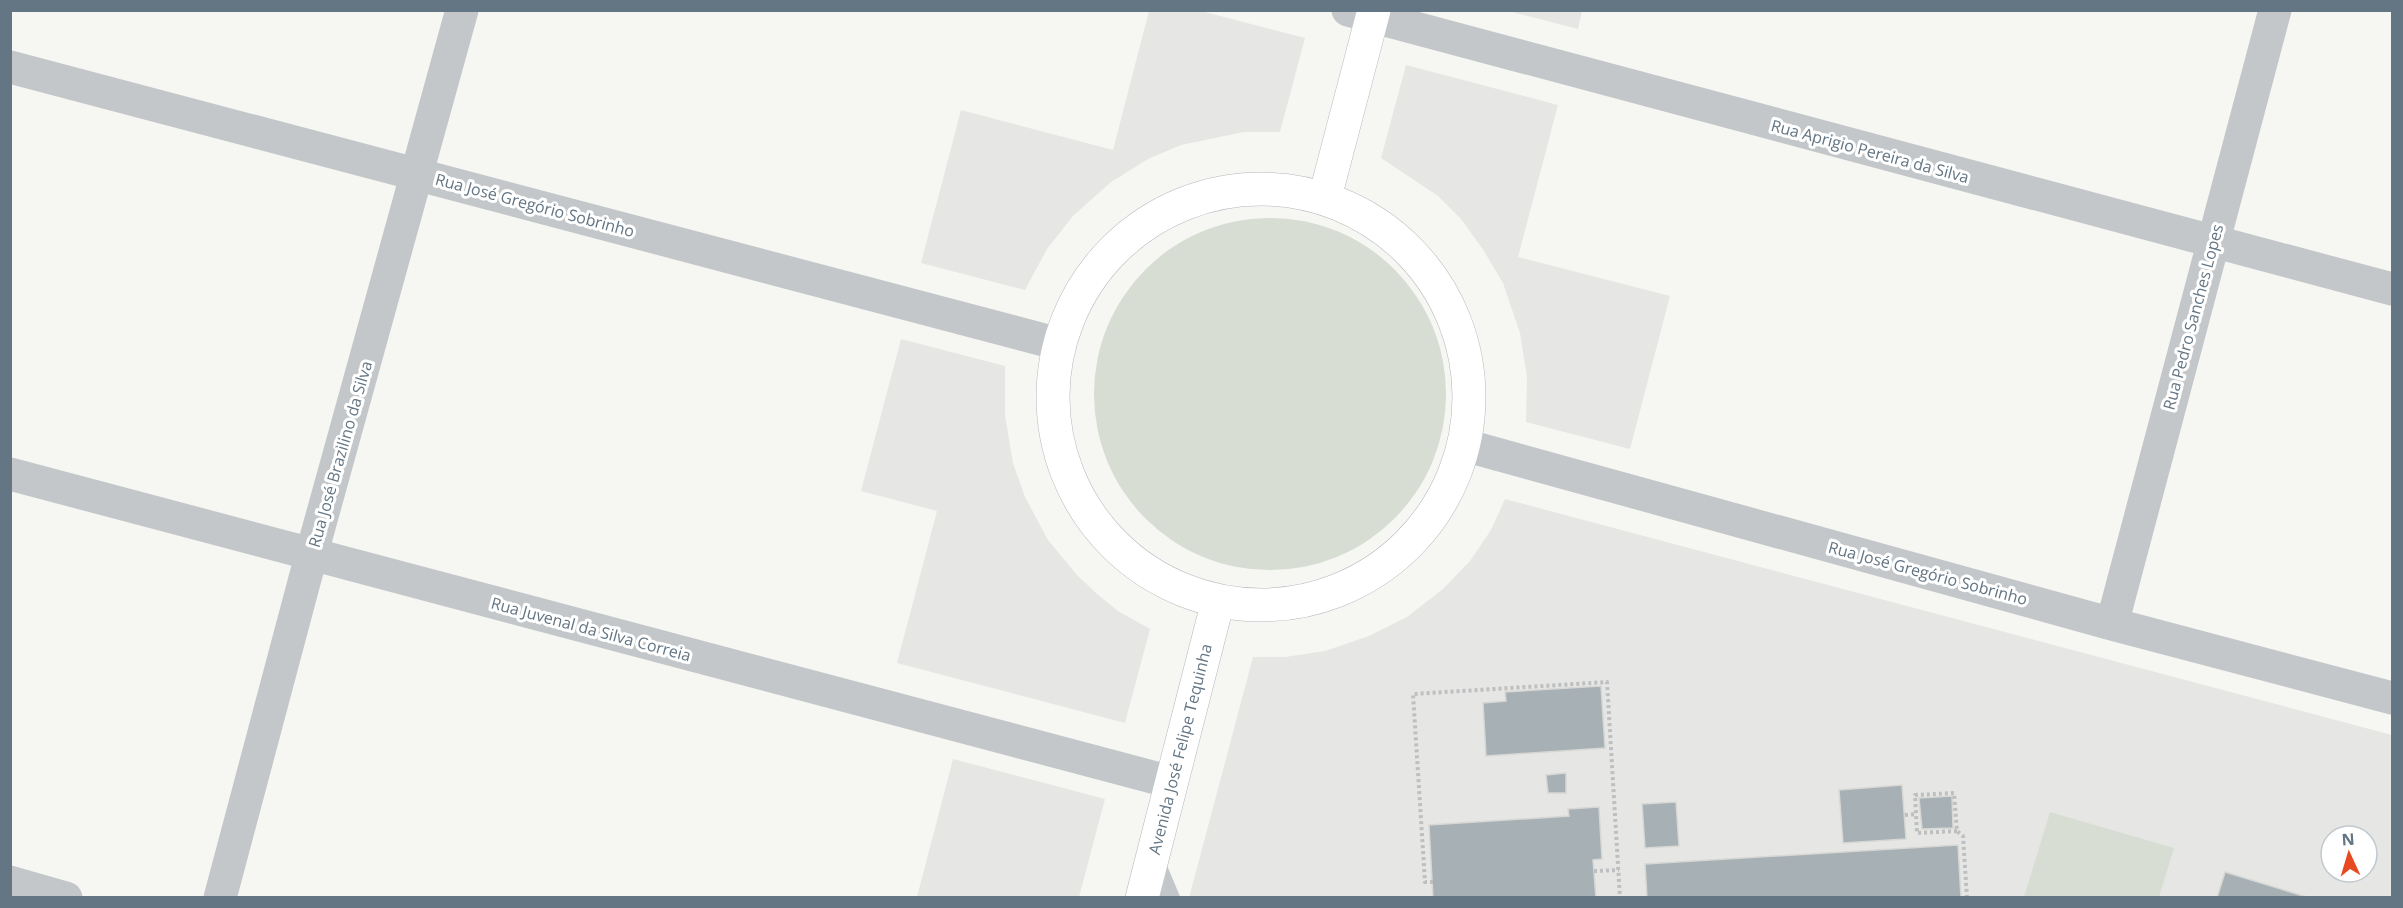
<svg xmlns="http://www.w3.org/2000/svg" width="2403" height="908" font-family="'Open Sans',sans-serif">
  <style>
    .built { fill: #e6e7e5; fill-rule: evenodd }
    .green { fill: #d7ddd3 }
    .building { fill: #a7b0b5; stroke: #d7d7d4; stroke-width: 1.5 }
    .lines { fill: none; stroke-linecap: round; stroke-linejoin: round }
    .secondary-casing { stroke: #b3b9bd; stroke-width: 34 }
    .path { stroke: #bdbfc1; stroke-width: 4; stroke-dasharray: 3 3; stroke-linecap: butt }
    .lane { stroke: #c3c7ca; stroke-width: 18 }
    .street { stroke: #c3c7ca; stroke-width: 33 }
    .secondary { stroke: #fff; stroke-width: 33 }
    .labels { text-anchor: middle; stroke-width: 6; stroke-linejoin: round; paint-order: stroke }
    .street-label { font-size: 16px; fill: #647684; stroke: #fff }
  </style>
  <rect width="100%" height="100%" fill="#f6f6f2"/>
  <!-- built -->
  <path class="built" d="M1149,11H1201L1305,38L1280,132H1244L1181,145L1148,159L1111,182L1073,216L1047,249L1025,290L921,263L961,110L1113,150Z
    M1508,11L1582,10V11L1578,29Z
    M1406,65L1558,105L1518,257L1670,296L1630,449L1526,422L1527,377L1520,333L1503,283L1482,248L1461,219L1438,196L1381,158Z
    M901,339L1005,366V415L1013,463L1025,497L1048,540L1077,575L1097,594L1118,611L1150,629L1125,723L897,663L937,511L861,491Z
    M1505,499L2392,735V897L1189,898L1253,657H1285L1325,651L1369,636L1407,617L1443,589L1470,561L1491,530ZM2331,836H2367V872H2331Z
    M953,759L1105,799L1079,897H917Z"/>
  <!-- green -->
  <path class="green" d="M1094 394a176 176 0 1 1 352 0a176 176 0 1 1-352 0Z
    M2050,812L2174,848L2159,897H2024Z"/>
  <!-- building -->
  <path class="building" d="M1601,686L1605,748L1486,756L1483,703L1506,701L1505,692Z
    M1566,773V793H1548L1546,775Z
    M1902,785L1906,839L1843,843L1839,790Z
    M1952,796L1953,828L1922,829L1919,798Z
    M1676,802L1679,846L1645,848L1642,804Z
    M1599,807L1602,859L1593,860L1596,898H1433L1429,825L1569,816L1568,809Z
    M1958,845L1961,898H1647L1645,864Z
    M2225,872L2310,898H2217Z"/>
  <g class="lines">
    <!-- secondary casing -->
    <g class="secondary-casing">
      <path id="secondary" d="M1053 397a208 208 0 1 1 416 0a208 208 0 1 1-416 0Z
        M1325,197L1374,10
        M1142,898L1218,601"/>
    </g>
    <!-- path -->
    <path class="path" d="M1905,815L1916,814
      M1957,831L1917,833L1915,795L1954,793L1957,831L1963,836L1967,898
      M1594,871L1619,870
      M1433,882H1425L1413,694L1607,682L1620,898"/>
    <!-- lane -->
    <path class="lane" d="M1154,858L1171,898"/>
    <!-- street -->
    <path class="street" d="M1348,10L2392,289
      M10,67L1059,344
      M1464,445L2112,624L2392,698
      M10,474L1171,782
      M2112,624L2275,10
      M10,882L66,898
      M220,898L311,556L462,10"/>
    <!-- secondary -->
    <use href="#secondary" class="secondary"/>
  </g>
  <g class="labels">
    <!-- street labels -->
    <g class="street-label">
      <text transform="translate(1870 151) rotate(15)" y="6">Rua Aprigio Pereira da Silva</text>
      <text transform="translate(535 205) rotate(15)" y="6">Rua José Gregório Sobrinho</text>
      <text transform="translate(2193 317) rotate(-75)" y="6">Rua Pedro Sanches Lopes</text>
      <text transform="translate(340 454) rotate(-74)" y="6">Rua José Brazilino da Silva</text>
      <text transform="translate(1928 573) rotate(15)" y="6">Rua José Gregório Sobrinho</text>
      <text transform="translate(591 629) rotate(15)" y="6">Rua Juvenal da Silva Correia</text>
      <text transform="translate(1180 749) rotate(-76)" y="6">Avenida José Felipe Tequinha</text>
    </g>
  </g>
  <!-- border -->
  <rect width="2403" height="908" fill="none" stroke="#647684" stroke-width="24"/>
  <!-- north arrow -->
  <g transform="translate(2349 854) rotate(356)"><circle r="28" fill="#ffffff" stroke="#c1c8ce" stroke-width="1.5"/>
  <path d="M0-4.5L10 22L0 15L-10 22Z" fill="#e74a21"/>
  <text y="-9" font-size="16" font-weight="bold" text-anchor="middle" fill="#647684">N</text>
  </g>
</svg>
